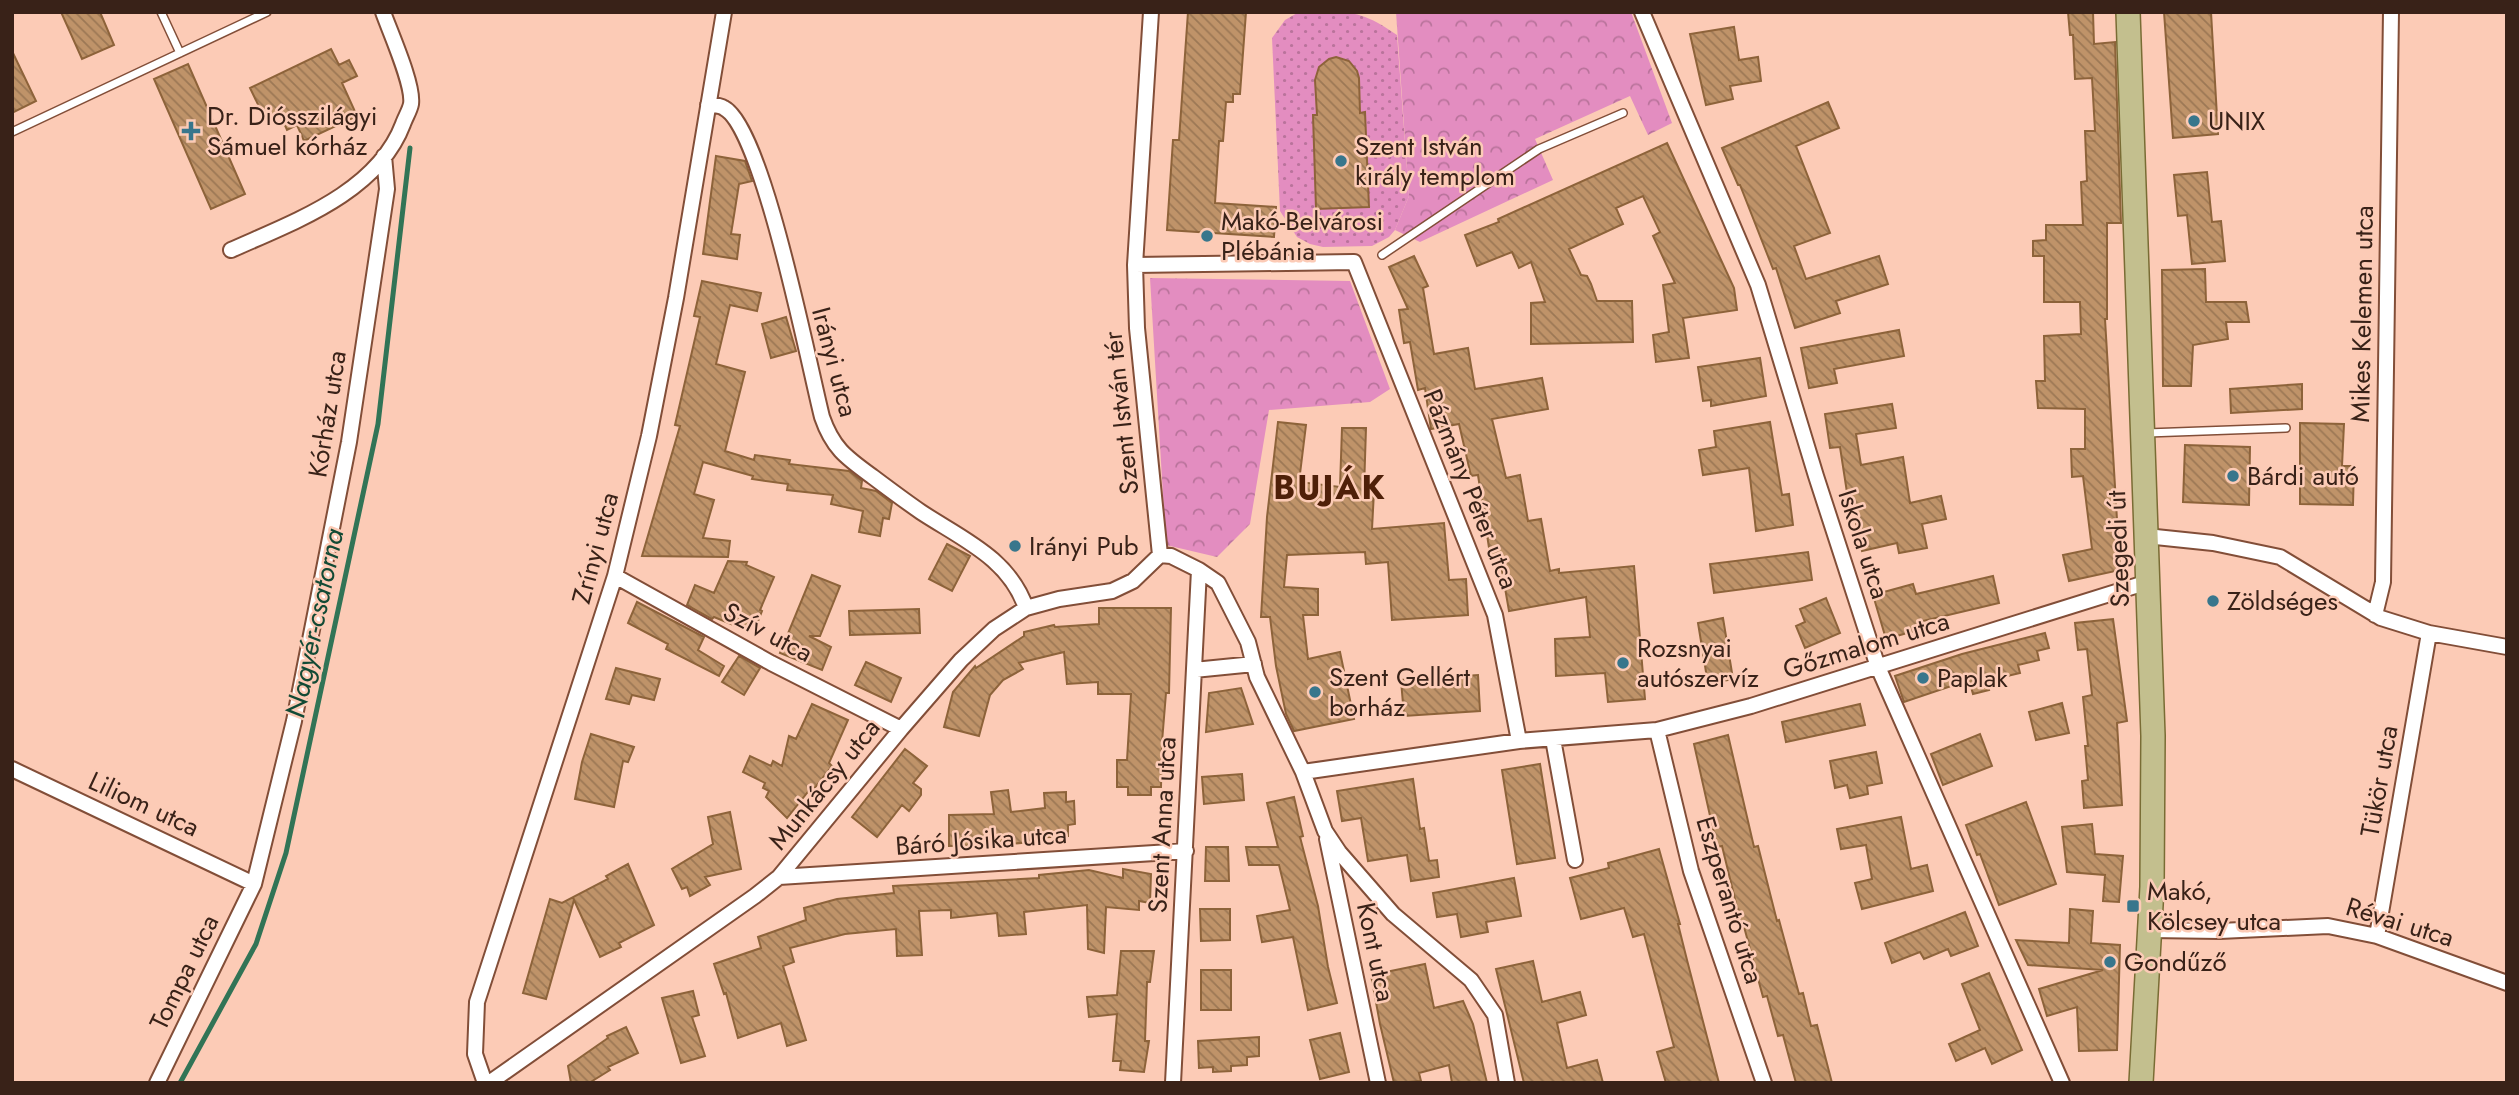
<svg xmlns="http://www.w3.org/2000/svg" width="2519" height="1095" font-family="Jost,sans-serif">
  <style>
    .forest { fill: url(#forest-crowns) }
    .garden { fill: url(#garden-dots); fill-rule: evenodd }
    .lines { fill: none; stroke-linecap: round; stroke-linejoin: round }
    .stream { stroke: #317456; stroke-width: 5 }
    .building { fill: url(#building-back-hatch); stroke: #8d633a; stroke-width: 2 }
    .service-casing { stroke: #824e38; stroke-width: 10 }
    .minor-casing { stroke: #824e38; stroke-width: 18 }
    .primary-casing { stroke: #796c34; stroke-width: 26 }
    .service { stroke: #fff; stroke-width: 7 }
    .minor { stroke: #fff; stroke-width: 14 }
    .primary { stroke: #c3bf8e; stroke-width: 23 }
    .poi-dot { fill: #38768c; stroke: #fccbb6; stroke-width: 2.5 }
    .labels { text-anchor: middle; stroke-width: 5; stroke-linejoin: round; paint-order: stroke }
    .poi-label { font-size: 26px; fill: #392218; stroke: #fccbb6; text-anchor: start }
    .street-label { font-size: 26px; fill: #392218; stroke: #fccbb6 }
    .water-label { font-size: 28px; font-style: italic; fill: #124a35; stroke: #fccbb6 }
    .district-label { font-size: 33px; font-weight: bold; letter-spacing: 2px; fill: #4f2009; stroke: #fccbb6 }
  </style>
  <defs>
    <pattern id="forest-crowns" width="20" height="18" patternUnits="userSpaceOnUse" patternTransform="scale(1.75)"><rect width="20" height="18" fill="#e38dc0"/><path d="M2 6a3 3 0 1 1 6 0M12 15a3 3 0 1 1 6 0" fill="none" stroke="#b9739b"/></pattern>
    <pattern id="garden-dots" width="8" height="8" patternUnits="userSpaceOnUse" patternTransform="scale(1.75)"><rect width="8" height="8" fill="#e38dc0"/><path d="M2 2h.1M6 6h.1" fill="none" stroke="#b9739b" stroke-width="1.8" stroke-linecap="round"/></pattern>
    <pattern id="building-back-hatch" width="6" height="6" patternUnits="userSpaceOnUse" patternTransform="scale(1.75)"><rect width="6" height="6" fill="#bf9369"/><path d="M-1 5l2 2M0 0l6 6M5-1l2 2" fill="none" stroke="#9c7855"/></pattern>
  </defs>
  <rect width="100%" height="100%" fill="#fccbb6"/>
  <!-- forest -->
  <path class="forest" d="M1396,12H1631L1672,123L1648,135L1630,96L1535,139L1553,180L1420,242L1395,230L1409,196Z
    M1150,278L1350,281L1390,389L1370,402L1269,410L1250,524L1217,557L1166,545Z"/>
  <!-- garden -->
  <path class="garden" d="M1299,12C1344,12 1358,7 1397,35L1409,196L1395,230L1389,237L1372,246L1323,247L1310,244L1297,237L1280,211L1272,38L1285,20ZM1336,57C1364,60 1359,91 1360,113H1365L1369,206L1316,208L1313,116L1317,115C1316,94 1308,63 1336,57Z"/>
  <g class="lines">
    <!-- stream -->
    <path class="stream" d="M180,1083L256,944L286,853L378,424L410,148"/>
  </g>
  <!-- building -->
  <path class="building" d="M61,12H100L114,45L82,59Z
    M1188,12H1246L1240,94H1233V102H1226L1223,141H1219L1215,203L1276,207L1274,237L1167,230L1173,140H1179Z
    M2068,12H2093L2094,44L2115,42L2121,223H2107V319H2105L2120,570L2069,581L2063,555L2092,549L2083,476L2072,477L2071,449H2085V409L2038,408L2036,381H2045L2044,336L2081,334L2080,302H2044V256H2033V241L2046,240V225H2083L2081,182L2087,181L2085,131H2095L2092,78L2075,79L2073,35H2070Z
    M2164,12H2211L2218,134L2173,138Z
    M1734,27L1739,60L1758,57L1761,81L1730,86L1733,99L1706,105L1690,34Z
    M331,49L339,65L349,60L357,76L342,83L357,116L304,141L297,125L287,130L280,114L266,121L250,88Z
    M12,51L36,101L12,113Z
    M1336,57L1349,61L1357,71L1359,78L1360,113L1365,112L1369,207L1316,209L1313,115H1317L1315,80L1319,67L1329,59Z
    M188,64L245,194L211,209L154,79Z
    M1828,102L1839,128L1796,146L1830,233L1794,246L1806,279L1879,256L1888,284L1836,301L1840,313L1795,328L1776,268L1773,269L1740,185H1738L1722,148Z
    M1667,143L1734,288L1737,310L1683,318L1689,358L1656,362L1653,335L1669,332L1663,285L1675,283L1653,236L1660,232L1643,196L1616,208L1623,224L1569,249L1581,275L1587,276L1591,284L1597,301H1632L1633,342L1531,344V303L1545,302L1531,262L1519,268L1512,252L1477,266L1465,235L1499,222L1498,219Z
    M716,156L745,161L752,181L739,184L731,234L740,235L737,259L703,254Z
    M2207,172L2212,222L2221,221L2225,261L2192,264L2187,215L2178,216L2174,175Z
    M1414,256L1428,286L1423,288L1434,354L1468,348L1475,389L1542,378L1548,409L1492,419L1506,478L1520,475L1528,521L1541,519L1550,571L1559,569V573L1634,566L1645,699L1608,702L1605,673L1556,676L1555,639L1590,637L1586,597L1509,611L1500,559L1491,561L1478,475L1471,476L1459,424L1431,429L1425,388L1418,390L1410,342L1404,343L1399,310L1408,309L1389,267Z
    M2205,269L2206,302H2246L2249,322H2226L2228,339L2193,345L2191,386H2163L2162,270Z
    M702,281L761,293L757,311L730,305L716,364L745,372L725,451L754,460L755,455L790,460L789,464L849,471L862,481L861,488L876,491L892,503L889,519L883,518L880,536L859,532L863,511L831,504L833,495L787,490L788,484L752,479L753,476L703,462L694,494L714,500L703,538L730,541L728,557L642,556L680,426L675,425L700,317L694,316Z
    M786,317L796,351L771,358L762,324Z
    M1899,330L1904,356L1834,369L1837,383L1809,388L1801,348Z
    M1760,358L1766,396L1711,406V400L1703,401L1698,367Z
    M2302,384V409L2231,413L2230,389Z
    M1892,404L1896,428L1856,434L1861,465L1903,457L1910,503L1941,496L1946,519L1922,524L1927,548L1899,553L1897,543L1862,551L1851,499H1848L1840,447L1830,448L1825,414Z
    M1278,422L1306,425L1299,482L1340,487L1342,428H1366L1364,490L1374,491L1372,529L1444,523L1449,580L1466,579L1468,615L1392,620L1388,562L1366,564L1365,552L1287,555L1284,587L1318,589V615H1303L1308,659L1340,652L1354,719L1294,731L1286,714L1276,666L1270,617H1261L1267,517Z
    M1770,422L1782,495L1789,494L1793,525L1756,531L1749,468L1703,475L1699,450L1716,447L1714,431Z
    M2300,423L2344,424L2342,466H2354L2353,505L2300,504Z
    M2185,445L2250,447L2249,505L2183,502Z
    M947,544L970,556L952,591L929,579Z
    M1808,552L1812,580L1714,593L1710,564Z
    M728,561L747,562L746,565L774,577L760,610L762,611L757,624L752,622L748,631L714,617L712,619L687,605L695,585L714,593Z
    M812,575L840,586L820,636H809L831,647L822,670L780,653Z
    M1993,576L1999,603L1923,621L1925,628L1886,639L1873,595L1913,584L1916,594Z
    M1826,598L1840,633L1805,648L1796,626L1805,622L1800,609Z
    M637,602L704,637L698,650L724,666L719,676L666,649L668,644L628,623Z
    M1099,608H1171L1169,693H1166L1162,742L1161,787H1151V795H1128V787H1117V760H1127L1131,694H1098V682L1067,684L1064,652L1019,663L1023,669L1003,680L990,695L979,736L944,727L953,692L975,666L976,668L1024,636V632L1054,625L1055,627L1099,624Z
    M919,609L920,633L850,635L849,611Z
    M1723,618L1733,679L1708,684L1698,623Z
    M2113,619L2127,721L2117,723L2122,805L2084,808L2082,781L2088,780L2085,746H2088L2083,697L2092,695L2087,649L2078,650L2075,623Z
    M2045,633L2049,648L2037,651L2039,660L2018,665L2020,673L1986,681L1989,690L1973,694L1969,680L1904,702L1895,676L1962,654Z
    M739,656L760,668L744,695L722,682Z
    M866,662L901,678L891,702L855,685Z
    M616,668L660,679L654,700L632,695L629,704L606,699Z
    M1478,675L1480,711L1404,716L1401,680Z
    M1241,688L1253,724L1206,732L1209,693Z
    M2062,703L2069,733L2036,740L2029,712Z
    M812,704L848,720L829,763L832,766L813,790L811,788L787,818L766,797L769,791L763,788L765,783L743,772L750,756L771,766L773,761L782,766L789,736L796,739Z
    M1860,704L1865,725L1786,742L1782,722Z
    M591,734L634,747L628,762L623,761L614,807L575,799L582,762Z
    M1980,734L1992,766L1943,785L1931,754Z
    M1728,735L1754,847L1758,846L1777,921L1779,920L1799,994L1803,993L1811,1026L1817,1025L1832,1083H1796L1783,1035L1778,1036L1767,996L1763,997L1743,923L1741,924L1722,846L1717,847L1694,744Z
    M905,749L927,766L913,783L921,789V795L909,811L902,805L877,837L852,817Z
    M1876,752L1882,783L1867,786L1868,794L1850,798L1847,785L1835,788L1830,761Z
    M1540,764L1555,858L1517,864L1502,770Z
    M1242,774L1244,800L1204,804L1202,777Z
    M1413,779L1420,829L1424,828L1429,861L1437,860L1439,877L1411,881L1407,855L1368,861L1361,818L1342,821L1337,791Z
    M1008,790L1011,812L1045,808L1044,793L1066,792V802L1074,801L1075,824L1068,825V836L1032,838V842L997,845L949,846V815L994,814L991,792Z
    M1294,797L1303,836L1300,837L1318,906L1328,967L1337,1003L1308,1010L1293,937L1262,942L1257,916L1290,910L1279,865H1249L1246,847H1278L1267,803Z
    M2026,802L2056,884L1999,905L1980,854L1977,855L1966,825Z
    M730,812L741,869L705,877L710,885L690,896L687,887L682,889L672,869L713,844L708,817Z
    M1901,817L1911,869L1927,865L1933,891L1862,909L1855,883L1872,879L1866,845L1841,849L1837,829Z
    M2092,824L2095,854L2123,856L2119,902L2103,901L2105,875L2067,872L2062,827Z
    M1206,847H1228L1229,881H1205Z
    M1659,849L1680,924H1678L1687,960L1719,1083H1666L1657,1052L1674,1047L1644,934L1633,937L1624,908L1581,919L1570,878L1609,868L1608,863Z
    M628,864L654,925L619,943L621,947L600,957L574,900L546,999L523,993L550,899L562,903L608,879L606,876Z
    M1123,869L1151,874L1150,903L1139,901V910L1106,907L1104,953L1088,949L1087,905L1024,912L1026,934L999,936L997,913L951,918V910L919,911L922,955L897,956L896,929L845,934L790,948L794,962L783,966L806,1040L787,1046L781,1023L738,1038L726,993L724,994L714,964L761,948L758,937L806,920L804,908L837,899L894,893L893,886L1039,878V875L1089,870L1123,878Z
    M1514,878L1521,916L1486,922L1488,932L1461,937L1457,914L1437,917L1433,893Z
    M1200,909H1230V940L1201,941Z
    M2070,909L2093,911L2091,943L2120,945L2117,1050L2079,1051L2077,1007L2047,1016L2039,989L2103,970L2028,965L2016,940L2069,943Z
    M1965,912L1978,946L1951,956L1948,949L1924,959L1920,952L1892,963L1885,943Z
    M1121,951H1154L1150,982H1147L1145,1041H1149L1144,1072L1120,1070L1121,1061H1113L1117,1014L1089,1017L1087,997L1117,995Z
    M1533,961L1542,1002L1580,992L1586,1015L1557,1023L1567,1068L1597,1060L1603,1083H1524L1496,969Z
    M1425,964L1434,1008L1463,1001L1473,1024L1487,1083H1452L1449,1065L1419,1073L1421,1081L1394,1083L1380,1024L1371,975Z
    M1201,970H1231V1010H1201Z
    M1989,973L2022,1050L1992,1064L1985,1048L1956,1061L1949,1044L1980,1030L1962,984Z
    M693,991L699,1015L692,1017L705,1056L681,1063L662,998Z
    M626,1027L638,1053L608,1067L610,1070L589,1083H571L568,1066L608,1038L607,1036Z
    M1340,1033L1349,1072L1320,1079L1310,1040Z
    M1259,1037V1056L1247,1057V1065L1231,1066V1071L1213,1072V1067L1199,1068L1198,1041Z"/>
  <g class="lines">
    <!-- service casing -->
    <g class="service-casing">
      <path id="service" d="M161,12L180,53
        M12,132L267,12
        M1382,255L1539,149L1623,113
        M2147,433L2286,428"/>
    </g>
    <!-- minor casing -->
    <g class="minor-casing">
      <path id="minor" d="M1151,12L1135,265L1137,328L1160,555
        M1642,12L1758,285L1816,476L1878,667L2062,1083
        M708,105C712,105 720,105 724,108C763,128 809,366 822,417C833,449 847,458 873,477C889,489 905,501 921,512C962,539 1009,558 1026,608
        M231,250C293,222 377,193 403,124C405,118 410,110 411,104C414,85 390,32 383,12
        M1135,265L1354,262L1495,615L1519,741
        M2146,536L2213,543L2280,557L2381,618L2429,633L2507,647
        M615,576L771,663L901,729
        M2375,615L2383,582L2391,12
        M1194,670L1254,664
        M1657,730L1691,871L1764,1083
        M1553,739L1575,860
        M12,769L254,884
        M1303,772L1519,741L1657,730L1751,706L2148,582
        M1327,839L1378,1083
        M779,877L1186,851
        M2150,930L2220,931L2328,926L2377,936L2507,983
        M2377,936L2429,633
        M157,1083L254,884L294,721L349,442L387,189L384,156
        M485,1083L475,1054L477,1002L615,576L649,436L676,298L724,12
        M489,1083L755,896L779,877L901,729L961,660L994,629L1026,608L1059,599L1112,591L1133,581L1160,555L1171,556L1199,570L1218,583L1248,642L1257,677L1303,772L1325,831L1339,852L1393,914L1471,980L1495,1015L1507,1083
        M1173,1083L1199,570"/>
    </g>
    <!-- primary casing -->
    <g class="primary-casing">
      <path id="primary" d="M2128,12L2153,736L2152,887L2141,1083"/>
    </g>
    <!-- service -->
    <use href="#service" class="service"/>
    <!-- minor -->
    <use href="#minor" class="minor"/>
    <!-- primary -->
    <use href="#primary" class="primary"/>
  </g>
  <!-- markers -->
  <g class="poi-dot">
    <circle cx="2194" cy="121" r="7"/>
    <path d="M187.5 120.5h7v7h7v7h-7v7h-7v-7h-7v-7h7z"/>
    <circle cx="1341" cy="161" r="7"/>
    <circle cx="1207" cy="236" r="7"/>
    <circle cx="2233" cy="476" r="7"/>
    <circle cx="1015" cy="546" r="7"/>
    <circle cx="2213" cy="601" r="7"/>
    <circle cx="1623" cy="663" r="7"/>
    <circle cx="1923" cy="678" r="7"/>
    <circle cx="1315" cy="692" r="7"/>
    <rect x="2126" y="899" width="14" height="14" rx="3.5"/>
    <circle cx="2110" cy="962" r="7"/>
  </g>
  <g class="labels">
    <!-- poi labels -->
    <g class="poi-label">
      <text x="207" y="125">Dr. Diósszilágyi<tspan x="207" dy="30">Sámuel kórház</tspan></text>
      <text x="2208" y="130">UNIX</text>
      <text x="1355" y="155">Szent István<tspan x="1355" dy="30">király templom</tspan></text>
      <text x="1221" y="230">Makó-Belvárosi<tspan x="1221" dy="30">Plébánia</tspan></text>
      <text x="2247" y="485">Bárdi autó</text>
      <text x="1029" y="555">Irányi Pub</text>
      <text x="2227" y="610">Zöldséges</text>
      <text x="1637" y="657">Rozsnyai<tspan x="1637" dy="30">autószervíz</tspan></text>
      <text x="1329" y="686">Szent Gellért<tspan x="1329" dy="30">borház</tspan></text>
      <text x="1937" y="687">Paplak</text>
      <text x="2147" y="900">Makó,<tspan x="2147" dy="30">Kölcsey utca</tspan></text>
      <text x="2124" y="971">Gondűző</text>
    </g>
    <!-- street labels -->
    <g class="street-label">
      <text transform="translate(2362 314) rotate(-89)" y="9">Mikes Kelemen utca</text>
      <text transform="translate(835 362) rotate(75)" y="9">Irányi utca</text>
      <text transform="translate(1121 413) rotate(-96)" y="9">Szent István tér</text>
      <text transform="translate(327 414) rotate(-81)" y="9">Kórház utca</text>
      <text transform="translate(1471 489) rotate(68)" y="9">Pázmány Péter utca</text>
      <text transform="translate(1864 544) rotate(72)" y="9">Iskola utca</text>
      <text transform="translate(595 548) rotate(-75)" y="9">Zrínyi utca</text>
      <text transform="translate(2118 549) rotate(-92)" y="9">Szegedi út</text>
      <text transform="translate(768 632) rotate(28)" y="9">Szív utca</text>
      <text transform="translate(1866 645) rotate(-17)" y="9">Gőzmalom utca</text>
      <text transform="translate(2379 781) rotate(-80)" y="9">Tükör utca</text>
      <text transform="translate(824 784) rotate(-51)" y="9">Munkácsy utca</text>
      <text transform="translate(144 804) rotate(25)" y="9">Liliom utca</text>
      <text transform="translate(1162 825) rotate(-87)" y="9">Szent Anna utca</text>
      <text transform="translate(981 840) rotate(-4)" y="9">Báró Jósika utca</text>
      <text transform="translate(1730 900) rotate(73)" y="9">Eszperantó utca</text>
      <text transform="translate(2400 922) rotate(17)" y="9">Révai utca</text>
      <text transform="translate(1376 952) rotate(78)" y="9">Kont utca</text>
      <text transform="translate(184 972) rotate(-64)" y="9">Tompa utca</text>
    </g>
    <!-- water labels -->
    <g class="water-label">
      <text transform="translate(314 623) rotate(-78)" y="10">Nagyér-csatorna</text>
    </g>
    <!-- district labels -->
    <g class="district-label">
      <text x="1330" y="499">BUJÁK</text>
    </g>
  </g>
  <!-- border -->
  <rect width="2519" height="1095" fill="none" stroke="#392218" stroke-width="28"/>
</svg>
